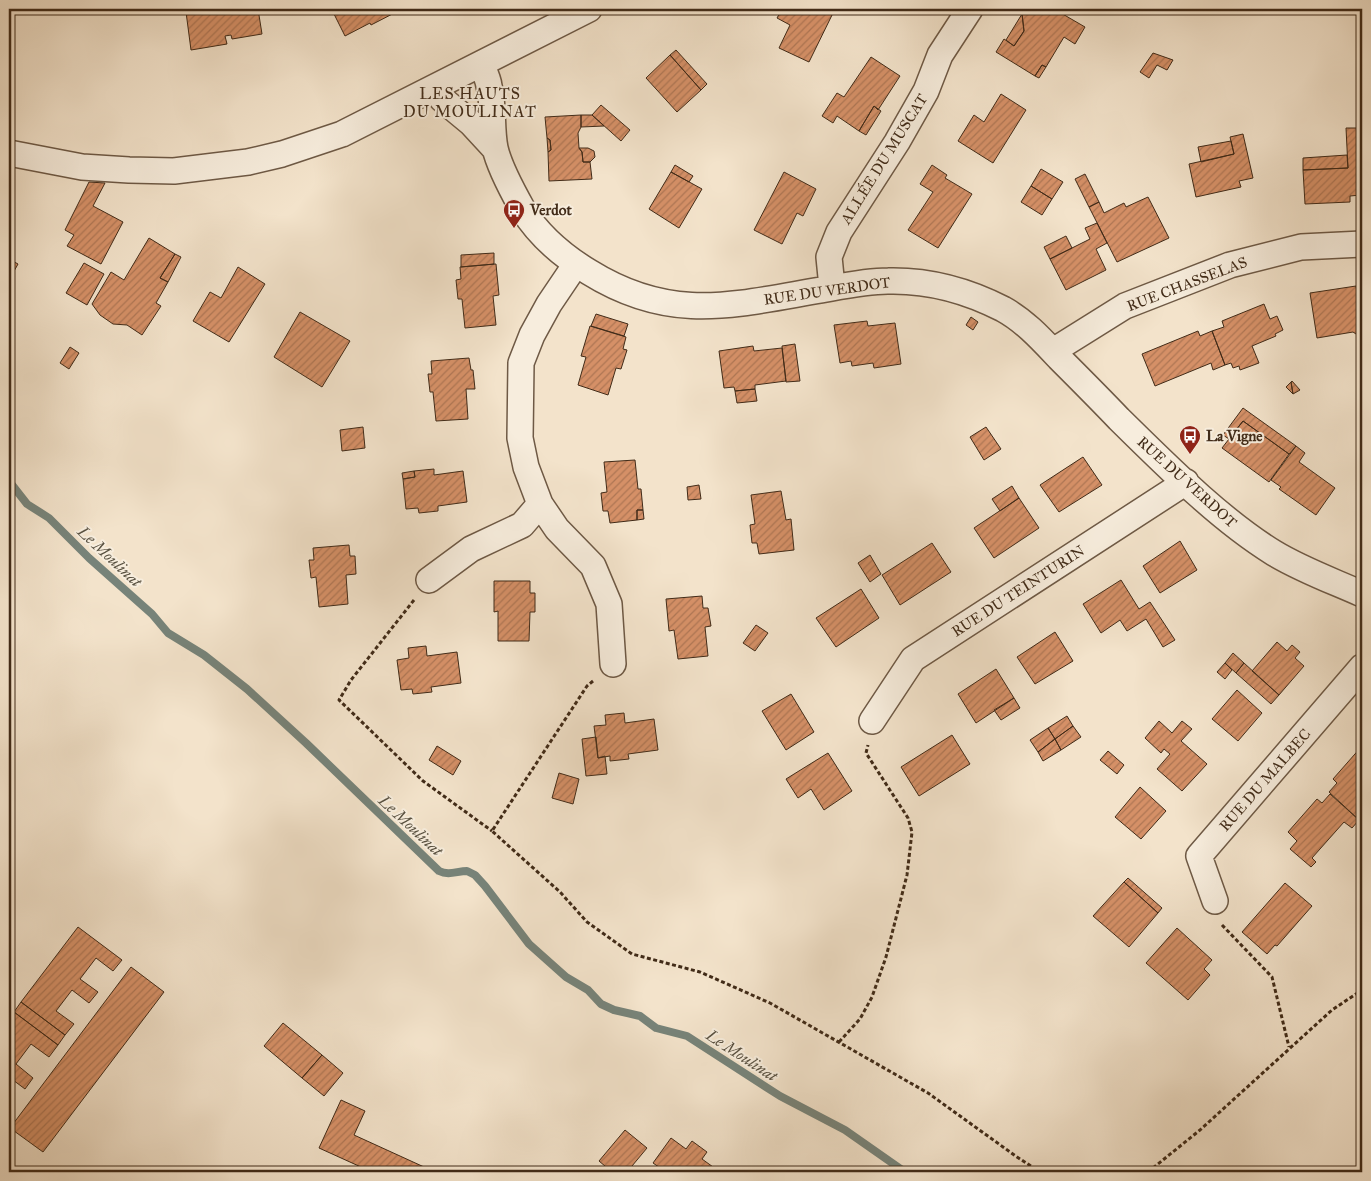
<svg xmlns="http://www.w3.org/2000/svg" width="1371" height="1181" font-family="'IM FELL Great Primer',serif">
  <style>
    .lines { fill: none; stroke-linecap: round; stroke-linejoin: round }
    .stream { stroke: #778379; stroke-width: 8 }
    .building { fill: url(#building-hatch); stroke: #412b18 }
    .street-casing { stroke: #6e5945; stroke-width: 28 }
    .path { stroke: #412b18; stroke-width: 3; stroke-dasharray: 4 2.5; stroke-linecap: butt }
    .street { stroke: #f7eddd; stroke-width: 25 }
    .labels { text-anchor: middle; stroke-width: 4; stroke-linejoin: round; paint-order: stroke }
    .street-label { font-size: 15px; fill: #412b18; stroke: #f7eddd }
    .poi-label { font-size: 15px; font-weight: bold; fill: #412b18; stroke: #f7eddd; text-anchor: start }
    .neighbourhood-label { font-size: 16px; letter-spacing: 1px; fill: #412b18; stroke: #f7eddd }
    .water-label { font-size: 16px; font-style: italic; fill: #585040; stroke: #f7eddd }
  </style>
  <defs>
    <pattern id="building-hatch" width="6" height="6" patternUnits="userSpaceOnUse" patternTransform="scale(1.25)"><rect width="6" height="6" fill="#d59067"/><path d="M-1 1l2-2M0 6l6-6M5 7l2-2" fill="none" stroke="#ae7654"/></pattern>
  </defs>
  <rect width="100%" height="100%" fill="#f3e3cb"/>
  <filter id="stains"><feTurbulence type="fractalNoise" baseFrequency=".004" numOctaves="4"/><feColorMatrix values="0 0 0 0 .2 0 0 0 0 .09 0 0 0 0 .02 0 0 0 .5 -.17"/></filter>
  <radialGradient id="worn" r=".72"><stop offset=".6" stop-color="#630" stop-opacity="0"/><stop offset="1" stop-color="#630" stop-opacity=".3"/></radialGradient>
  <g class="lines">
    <!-- stream -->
    <path class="stream" d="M9,481L27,504L49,518L89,558L152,614L168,633L204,655L247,689L306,743L439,871C449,876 457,871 467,871L475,875L485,886L529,944L566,977L588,990L601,1004L614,1010L640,1016L656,1028L687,1036L780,1096L845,1130L905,1172"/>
  </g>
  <!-- building -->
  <path class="building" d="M213,9H258L262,34L232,39L231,35L225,36L227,44L191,50L186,12Z
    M338,9H402L371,25L370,23L345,36L333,12Z
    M782,9H829L834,11L809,62L779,48L790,25L777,18Z
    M1022,9H1054L1085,27L1075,44L1064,37L1046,67L1042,65L1035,76L996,52L1004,39L1014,46L1024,31L1022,14L1020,12Z
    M1022,14L1024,31L1014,46L1006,40Z
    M676,50L707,84L701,90L670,55Z
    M1153,53L1173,60L1167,70L1157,65L1149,78L1140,72Z
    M670,55L701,90L677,112L646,78Z
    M871,57L900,76L878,110L874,106L859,131L837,116L833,123L822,116L837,93L844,97Z
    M1042,65L1046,67L1039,78L1035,76Z
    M1001,94L1026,110L993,163L958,141L974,115L984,122Z
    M601,105L630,130L621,141L592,115Z
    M874,106L881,111L866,135L859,131Z
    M581,115V127L578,133L579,148L582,152L583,162H590L592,179L549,181L548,152L551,150L550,140L547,138L545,117Z
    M581,115H592L604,126L581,127Z
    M1346,128H1358L1361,195L1350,196V202L1305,204L1303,170L1348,168Z
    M1243,134L1253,178L1239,181L1241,187L1196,197L1189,164L1234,154L1230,137Z
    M547,138L550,140L551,150L548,152Z
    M1231,141L1234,154L1201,162L1198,147Z
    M579,148H588L594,151L595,157L590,162H583L582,152Z
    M1347,155L1348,168L1303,170V158Z
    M1359,156H1362V195H1361Z
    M675,165L693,176L689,182L671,172Z
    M932,165L947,175L945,178L972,194L938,248L908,230L933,192L920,184Z
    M1041,169L1063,182L1052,199L1031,186Z
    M671,172L702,189L679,228L649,209Z
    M784,172L816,189L803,216L797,213L782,244L754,230Z
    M1085,174L1099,202L1089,207L1075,179Z
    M89,182L105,183L93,206L123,222L101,264L67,246L74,235L65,230Z
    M1031,186L1052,199L1042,215L1021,202Z
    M1148,197L1169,238L1117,262L1089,207L1099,202L1104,213L1124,203L1126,207Z
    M1097,223L1107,243L1096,249L1106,270L1066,290L1050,259L1090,239L1085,228Z
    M1066,236L1072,248L1050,259L1044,247Z
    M149,238L175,254L160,278L168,282L156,303L161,306L142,335L127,325L113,324L100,315L92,304L111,272L124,280Z
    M494,253V264L461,267V255Z
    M175,254L181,257L168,282L160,278Z
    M9,259L18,264L9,280Z
    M84,263L104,274L87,305L66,293Z
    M496,264L499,295L493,296L496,325L465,328L462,299H458L456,280L461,279L460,267Z
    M238,267L265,284L229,342L193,321L210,292L221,298Z
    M1356,286L1357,292H1362V338L1353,332L1317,338L1310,293Z
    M1264,304L1270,319L1277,316L1283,330L1275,334L1276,336L1252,346L1259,363L1240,370L1239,366L1233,368L1231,363L1225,365L1212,331L1224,327L1222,321Z
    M300,312L350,341L322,387L274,357Z
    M596,314L628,324L624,336L591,326Z
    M971,317L978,322L973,330L966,325Z
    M867,321L868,326L895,323L901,364L874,368L873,363L852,366L851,361L840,363L834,325Z
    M590,326L626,337L623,349L627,350L621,369L616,368L608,395L578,385L586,357L581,356Z
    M1198,331L1200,336L1212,331L1225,365L1213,370L1211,363L1155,386L1142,354Z
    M795,344L800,381L786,382L782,346Z
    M753,346L754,351L782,348L786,381L755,385V389L735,391L734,387L724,388L719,351Z
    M70,347L79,353L69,369L60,363Z
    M469,358L471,370H473L475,389H466L468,419L436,421L433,392H430L428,374H432L431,361Z
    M1292,381L1300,390L1293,394L1291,382Z
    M1291,382L1293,394L1286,387Z
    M755,389L757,401L737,403L735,391Z
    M1243,408L1296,446L1289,454L1243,421L1229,439L1223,435Z
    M1243,421L1289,454L1269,482L1222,448Z
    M363,427L365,448L342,451L340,430Z
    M986,427L1001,449L984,460L970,437Z
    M1296,446L1305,453L1299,462L1335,488L1316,515L1279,489L1281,487L1271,480Z
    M1083,457L1102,485L1059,512L1040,485Z
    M635,460L638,489H641L643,510H637V520L610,523L608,511H603L601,493L607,492L604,462Z
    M434,469V475L463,471L467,502L438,506V511L419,513L418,508L406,509L403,479L415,477L414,471Z
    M414,471L415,477L403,479L402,473Z
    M699,485L701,499L688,500L687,487Z
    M1012,486L1019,498L1000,511L992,499Z
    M781,491L786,520L791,519L794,550L759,554L757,543H752L750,525L755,524L751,495Z
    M1019,498L1039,528L994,558L974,528Z
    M637,510H643L644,519L637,520Z
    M1180,541L1197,570L1160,593L1143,566Z
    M932,543L951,572L900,605L882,575Z
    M349,545L350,556H355L356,574L346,575L348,604L319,607L316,577L311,578L309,560H314L313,548Z
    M870,555L881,574L870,582L858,563Z
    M1121,580L1139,609L1150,602L1175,640L1163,647L1146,619L1127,631L1120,620L1101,633L1083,604Z
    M494,581H530V593H535V612H530L529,641H498V611L494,612Z
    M861,589L879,618L836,647L816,618Z
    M702,596L703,608H708L711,626L705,627L708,656L678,659L674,630L669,631L666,599Z
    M756,625L768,633L755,651L743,643Z
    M1055,632L1073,661L1035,684L1017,657Z
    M1277,642L1287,651L1292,645L1300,652L1295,658L1304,666L1279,695L1252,671Z
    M426,646L427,656L457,652L461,683L431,687L432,692L413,694L412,689L401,690L397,660L409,658L408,648Z
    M1233,653L1244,663L1236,673L1225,663Z
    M1225,663L1232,670L1225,679L1217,672Z
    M1244,663L1279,695L1271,704L1236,673Z
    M996,669L1014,698L976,723L958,694Z
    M1237,690L1262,713L1238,741L1212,719Z
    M791,694L814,732L786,750L762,711Z
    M1014,698L1020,708L1001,720L994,710Z
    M624,713L625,723L654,719L658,750L628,754L629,759L610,761V756L598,758L594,726L606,725L605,715Z
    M1067,716L1073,726L1055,739L1048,728Z
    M1159,721L1172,733L1182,721L1192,729L1181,741L1207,764L1182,791L1157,769L1170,754L1164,749L1161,753L1145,738Z
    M1073,726L1081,737L1061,750L1055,739Z
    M1048,728L1055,739L1038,752L1030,740Z
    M952,735L970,764L919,796L901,767Z
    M596,737L598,758L605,756L607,774L586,776L582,739Z
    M1055,739L1061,750L1043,761L1038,752Z
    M437,746L461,761L453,775L429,760Z
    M1362,746V802L1360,804L1362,805V816L1359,820L1329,792L1337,783L1333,779Z
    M1108,751L1124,765L1117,774L1100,760Z
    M828,753L852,791L824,810L811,789L798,798L786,779Z
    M559,773L579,779L573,804L552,798Z
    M1140,787L1166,811L1141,839L1115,817Z
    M1330,794L1359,820L1352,828L1344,822L1312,858L1316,862L1311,867L1290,849L1297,841L1288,832L1317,799L1322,803Z
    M1128,878L1162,908L1158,913L1124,882Z
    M1124,882L1158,913L1129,947L1093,916Z
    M1285,883L1312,906L1277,946L1275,945L1267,954L1242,932Z
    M78,927L122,960L113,971L96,958L80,979L98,992L89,1003L72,990L56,1011L74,1024L65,1035L21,1002Z
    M1177,928L1212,960L1204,969L1210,975L1188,1000L1146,963Z
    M131,967L164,992L43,1152L10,1128Z
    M21,1002L65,1035L58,1045L14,1012Z
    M14,1012L58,1045L49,1057L31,1044L16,1064L33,1078L25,1089L9,1077V1019Z
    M283,1023L322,1055L302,1078L264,1046Z
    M322,1055L343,1073L324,1096L302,1078Z
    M341,1100L365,1111L354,1135L435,1172H372L319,1148Z
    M625,1130L647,1148L627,1172H612L599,1161Z
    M671,1138L686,1149L692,1141L707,1152L702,1159L720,1172H666L653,1163Z"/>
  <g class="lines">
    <!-- street casing -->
    <g class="street-casing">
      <path id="street" d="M481,64C484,71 488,78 489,86C494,104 491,129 495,148C499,166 514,194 523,210C539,236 563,256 589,272C671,323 732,305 821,290C843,286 866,281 888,281C928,280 968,291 1003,309C1025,321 1042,340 1059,358C1079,378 1099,398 1119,419C1166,465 1219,519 1274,553C1302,570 1333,581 1362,594
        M434,88L442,99L471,123L495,149
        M9,153L82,167L129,170L174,171L248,162L282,154L342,134L589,9
        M576,264L549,304L532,335L521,363L520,438L526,467L540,504L557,529L593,566L609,604L613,664
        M832,287L829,257L839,232L897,142L926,91L940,55L970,9
        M1053,351L1125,306L1230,265L1301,247L1362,244
        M429,580L471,549L522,525L540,504
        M872,721L913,659L1186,482
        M1215,901L1199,856L1362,667"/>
    </g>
    <!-- path -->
    <path class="path" d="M414,600L351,680L339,700L423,781L492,831
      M593,681L587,686L492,831L560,892L587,922L632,954L700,972L770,1003L928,1093L1017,1157L1040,1172
      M1222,925L1272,977L1289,1047
      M839,1042L860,1019L872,997L886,957L907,875L912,832L908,818L866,753L868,745
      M1148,1172L1200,1130L1332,1010L1362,990"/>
    <!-- street -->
    <use href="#street" class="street"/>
  </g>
  <!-- icons -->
  <defs>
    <g id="bus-pin" transform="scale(1.125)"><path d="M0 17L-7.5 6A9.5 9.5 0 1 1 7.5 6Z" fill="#8f2418" stroke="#f7eddd"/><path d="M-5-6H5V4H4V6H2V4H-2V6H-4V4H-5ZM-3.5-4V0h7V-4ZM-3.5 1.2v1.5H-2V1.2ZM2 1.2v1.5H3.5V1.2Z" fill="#fff"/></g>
  </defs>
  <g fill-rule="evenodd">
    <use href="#bus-pin" x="514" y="210"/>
    <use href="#bus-pin" x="1190" y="436"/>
  </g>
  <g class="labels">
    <!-- street labels -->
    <g class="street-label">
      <text transform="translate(884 159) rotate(-58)" y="5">ALLÉE DU MUSCAT</text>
      <text transform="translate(1187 284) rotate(-21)" y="5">RUE CHASSELAS</text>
      <text transform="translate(827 291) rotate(-8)" y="5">RUE DU VERDOT</text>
      <text transform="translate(1187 482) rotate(42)" y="5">RUE DU VERDOT</text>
      <text transform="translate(1018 591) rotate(-33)" y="5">RUE DU TEINTURIN</text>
      <text transform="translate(1265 780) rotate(-49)" y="5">RUE DU MALBEC</text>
    </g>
    <!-- poi labels -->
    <g class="poi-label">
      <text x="530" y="215">Verdot</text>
      <text x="1206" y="441">La Vigne</text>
    </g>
    <!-- neighbourhood labels -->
    <g class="neighbourhood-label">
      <text x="470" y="99">LES HAUTS<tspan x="470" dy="18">DU MOULINAT</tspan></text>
    </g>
    <!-- water labels -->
    <g class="water-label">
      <text transform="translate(110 556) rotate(43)" y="6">Le Moulinat</text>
      <text transform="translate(411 825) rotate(43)" y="6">Le Moulinat</text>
      <text transform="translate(742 1055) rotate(33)" y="6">Le Moulinat</text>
    </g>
  </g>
  <!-- margin -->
  <rect width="1371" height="1181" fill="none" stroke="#f3e3cb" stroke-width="30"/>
  <rect x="10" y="10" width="1351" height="1161" fill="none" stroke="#412b18" stroke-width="2.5"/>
  <rect x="15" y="15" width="1341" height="1151" fill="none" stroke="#412b18"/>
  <rect width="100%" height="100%" filter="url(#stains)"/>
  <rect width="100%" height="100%" fill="url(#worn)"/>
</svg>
